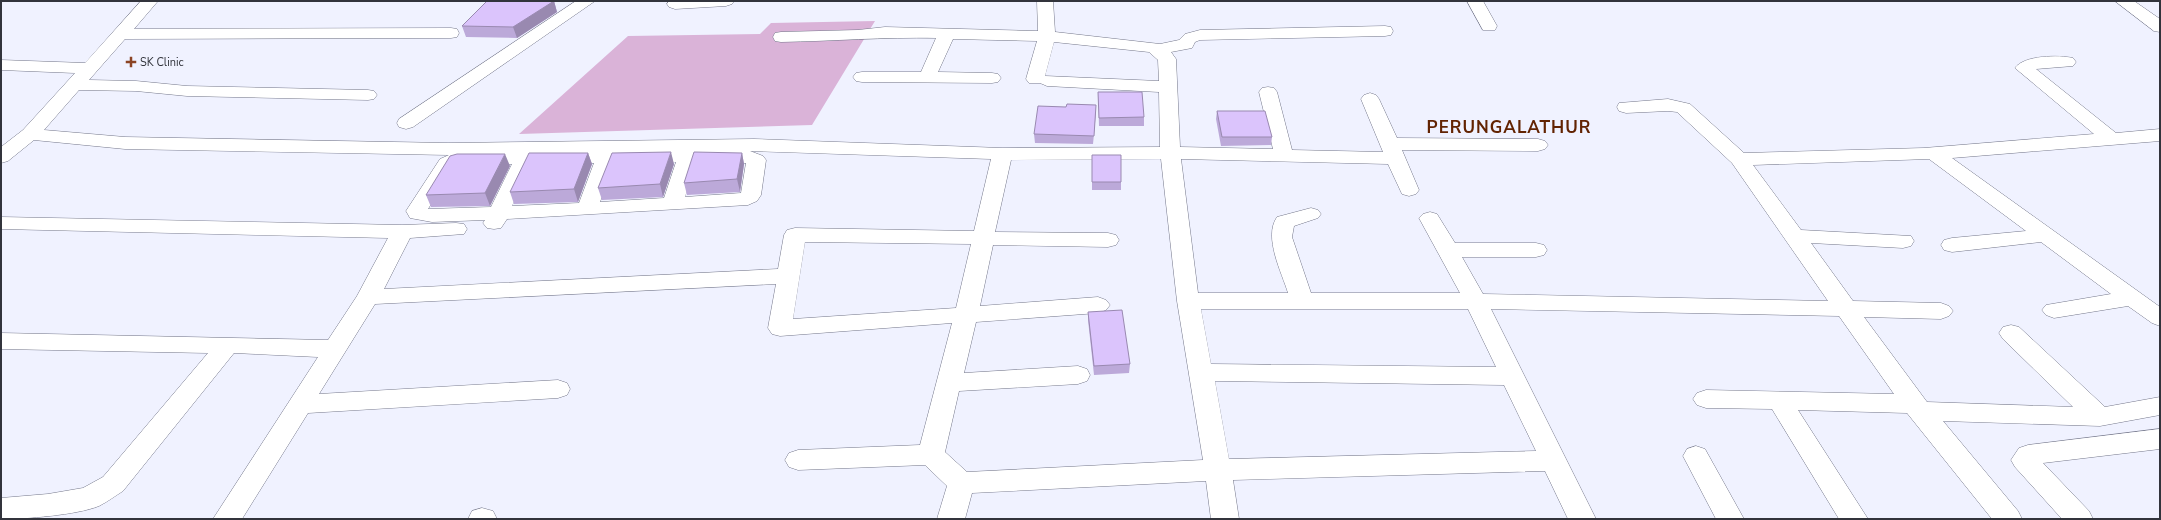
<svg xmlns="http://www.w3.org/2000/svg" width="2161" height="520" font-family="'Nunito Sans',sans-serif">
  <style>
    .green { fill: #dab3d8 }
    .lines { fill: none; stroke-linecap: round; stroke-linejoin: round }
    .minor-casing { stroke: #74778a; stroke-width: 1 }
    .minor { fill: #fff; fill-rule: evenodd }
    .wall { fill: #bca9d9 }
    .shaded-wall { fill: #9989b0 }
    .building { fill: #dbc4fc; stroke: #9989b0 }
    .poi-dot { fill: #8c4424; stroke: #f0f2ff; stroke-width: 1.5 }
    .labels { text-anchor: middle; stroke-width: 3.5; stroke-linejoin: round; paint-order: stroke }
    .far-poi-label { font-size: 11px; fill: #32343c; stroke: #f0f2ff; text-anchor: start }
    .district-label { font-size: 17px; font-weight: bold; letter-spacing: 1px; fill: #622302; stroke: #f0f2ff }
  </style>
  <rect width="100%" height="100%" fill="#f0f2ff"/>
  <!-- green -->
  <path class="green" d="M875,21L812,125L519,134L628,36L760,34L771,23Z"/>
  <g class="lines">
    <!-- minor casing -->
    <g class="minor-casing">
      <path id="minor" d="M141,1H158L134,29L451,28L457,29L459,33L457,37L451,38L125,39L89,80L136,81L187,86L368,90L374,91L377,95L374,99L368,100L187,96L136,91L79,90L44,130L125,137L448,143L754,139L1002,148L1160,147L1159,92L1047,86L1040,83H1029L1026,79L1037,41L953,39L938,72L992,73L998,74L1001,78L998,82L992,83L862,82L856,81L853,77L856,73L862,72H921L936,38C884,37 833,41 781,42L775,41L773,37L775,33L781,32L858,30L885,27L1038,31L1037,1H1053L1055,32L1160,44L1179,40L1185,34L1200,30L1385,26L1391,27L1393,31L1391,35L1385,36L1200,40L1195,42L1192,48L1171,52L1176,59L1180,147L1273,149L1259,92L1262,88L1268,87L1274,88L1277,92L1292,150L1383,152L1361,99L1364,95L1370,93L1376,95L1379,99L1397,138L1538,139L1545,141L1548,145L1545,149L1538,151L1402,150L1419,190L1416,194L1409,196L1402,194L1388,164L1181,159L1198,293H1288C1282,273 1263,237 1277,217L1311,208L1318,210L1321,214L1318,218L1294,226L1292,237L1311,293H1460L1419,218L1423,214L1430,212L1437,214L1455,243H1536L1544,245L1547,250L1544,255L1536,257H1462L1483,294L1828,301L1732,163L1677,112L1668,111L1626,113L1619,111L1617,107L1619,103L1668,99L1690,104L1744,153L1924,148L2094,134L2015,68C2024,55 2059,55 2073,58L2076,62L2073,66L2036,69L2116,133L2160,129V141L1952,158L2160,307V326L2152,323L2128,306L2054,318L2046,315L2042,310L2046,305L2111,294L2041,242L1952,252L1944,250L1941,245L1944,240L1952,238L2026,231L1929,159L1753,165L1801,230L1911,236L1914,241L1911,246L1903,248L1811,243L1853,301L1941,303L1949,306L1953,311L1949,316L1941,319L1864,317L1927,402L2073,407L2003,339L1999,333L2003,327L2011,325L2019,327L2105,407L2160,397V415L2100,426L1943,421L2018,511L2022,519H1992L1907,413L1798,410L1868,519H1839L1772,409L1706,408L1697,405L1693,399L1697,393L1706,390L1894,394L1839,316L1491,309L1596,519H1568L1545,471L1233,480L1239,519H1211L1206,481L972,493L965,519H937L947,486L925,465L798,470L789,467L785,460L789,453L798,450L920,445L952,323L780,336L772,334L768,328L776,284L375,304L319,394L558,380L567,383L570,389L567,395L558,398L308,413L242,519H213L318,357L234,353L123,491C115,496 107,502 99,506C77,515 25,519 1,519V498L48,494L83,488L103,477L208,353L1,349V333L328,340L357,296L388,238L1,229V217L402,225L456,223L464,224L467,229L464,234L410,238L384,289L778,269L784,235L787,230L795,228L974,231L991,159L750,151L763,156L766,160L761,195L757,201L748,205L507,219L501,228L494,229L487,228L483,223L485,220L432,222L410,218L406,211L440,159L449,155L125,149L34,140L8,161L1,163V147L23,130L75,73L1,70V60L85,63ZM1054,42L1149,52L1158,60L1159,81L1045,76ZM1161,159L1177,301L1203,460L967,472L945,452L959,391L1078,384L1087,381L1090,375L1087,369L1078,366L964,373L976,322L1098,313L1106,310L1110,305L1106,300L1098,297L980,306L993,245L1108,247L1116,245L1119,240L1116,235L1108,233L995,232L1011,160ZM676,162L664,198L600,202L614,163ZM696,162L746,163L741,193L685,197ZM532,163H594L579,203L512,206ZM461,164H512L491,207L428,209L454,167ZM805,242L971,244L956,308L793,319ZM1201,309H1468L1496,367L1211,364ZM1215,381L1504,385L1536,451L1229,459Z
        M576,1H595L413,127L406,129L399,127L397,123L399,119Z
        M669,1H734L732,4L726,6L675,9L669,7L667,4Z
        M1467,1H1483L1497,26L1495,30H1483Z
        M2115,1H2134L2160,19V32L2154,31Z
        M2160,429V449L2043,463L2089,511L2093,519H2062L2015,467L2011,460L2019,448L2028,445Z
        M1696,446L1705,449L1744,519H1716L1683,456L1687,449Z
        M482,508L493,511L497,519H468L472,511Z"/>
    </g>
    <!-- minor -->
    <use href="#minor" class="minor"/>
  </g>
  <!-- wall -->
  <path class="wall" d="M554,1L557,12L517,38L466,37L462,26Z
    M1098,92L1144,117V126H1099Z
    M1217,111L1272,137L1271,145L1221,146L1216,119Z
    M1096,113L1093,144L1035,143L1034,134Z
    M588,153L592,164L578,202L514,204L510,192Z
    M742,153L744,164L740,192L687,195L684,183Z
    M1092,155L1121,182V190H1092Z
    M674,164L663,197L602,200L598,188Z
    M510,166L490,206L431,207L426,195Z
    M1088,312L1130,364L1129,373L1094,375L1088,320Z"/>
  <!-- shaded-wall -->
  <path class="shaded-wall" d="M554,1L557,12L517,38L513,27Z
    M671,152L674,164L663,197L660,184Z
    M588,153L592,164L578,202L574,189Z
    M742,153L744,164L740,192L737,179Z
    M505,154L510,166L490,206L485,193Z"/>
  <!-- building -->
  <path class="building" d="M487,1H554L513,27L462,26Z
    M1098,92H1142L1144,117L1099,118Z
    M1067,104L1096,105L1094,136L1034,134L1038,106L1066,107Z
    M1217,111H1265L1272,137H1222Z
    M671,152L660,184L598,188L612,153Z
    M694,152L742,153L737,179L684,183Z
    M529,153H588L574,189L510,192Z
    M457,154H505L485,193L426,195L450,156Z
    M1092,155H1121V182H1092Z
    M1122,310L1130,364L1094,366L1088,312Z"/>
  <!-- markers -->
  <path class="poi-dot" d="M129 56h4v4h4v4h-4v4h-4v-4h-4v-4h4z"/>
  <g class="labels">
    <!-- far-poi labels -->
    <g class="far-poi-label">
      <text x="140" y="66">SK Clinic</text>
    </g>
    <!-- district labels -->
    <g class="district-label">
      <text x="1509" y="133">PERUNGALATHUR</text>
    </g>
  </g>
  <!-- border -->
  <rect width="2161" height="520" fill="none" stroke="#32343c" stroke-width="4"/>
</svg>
